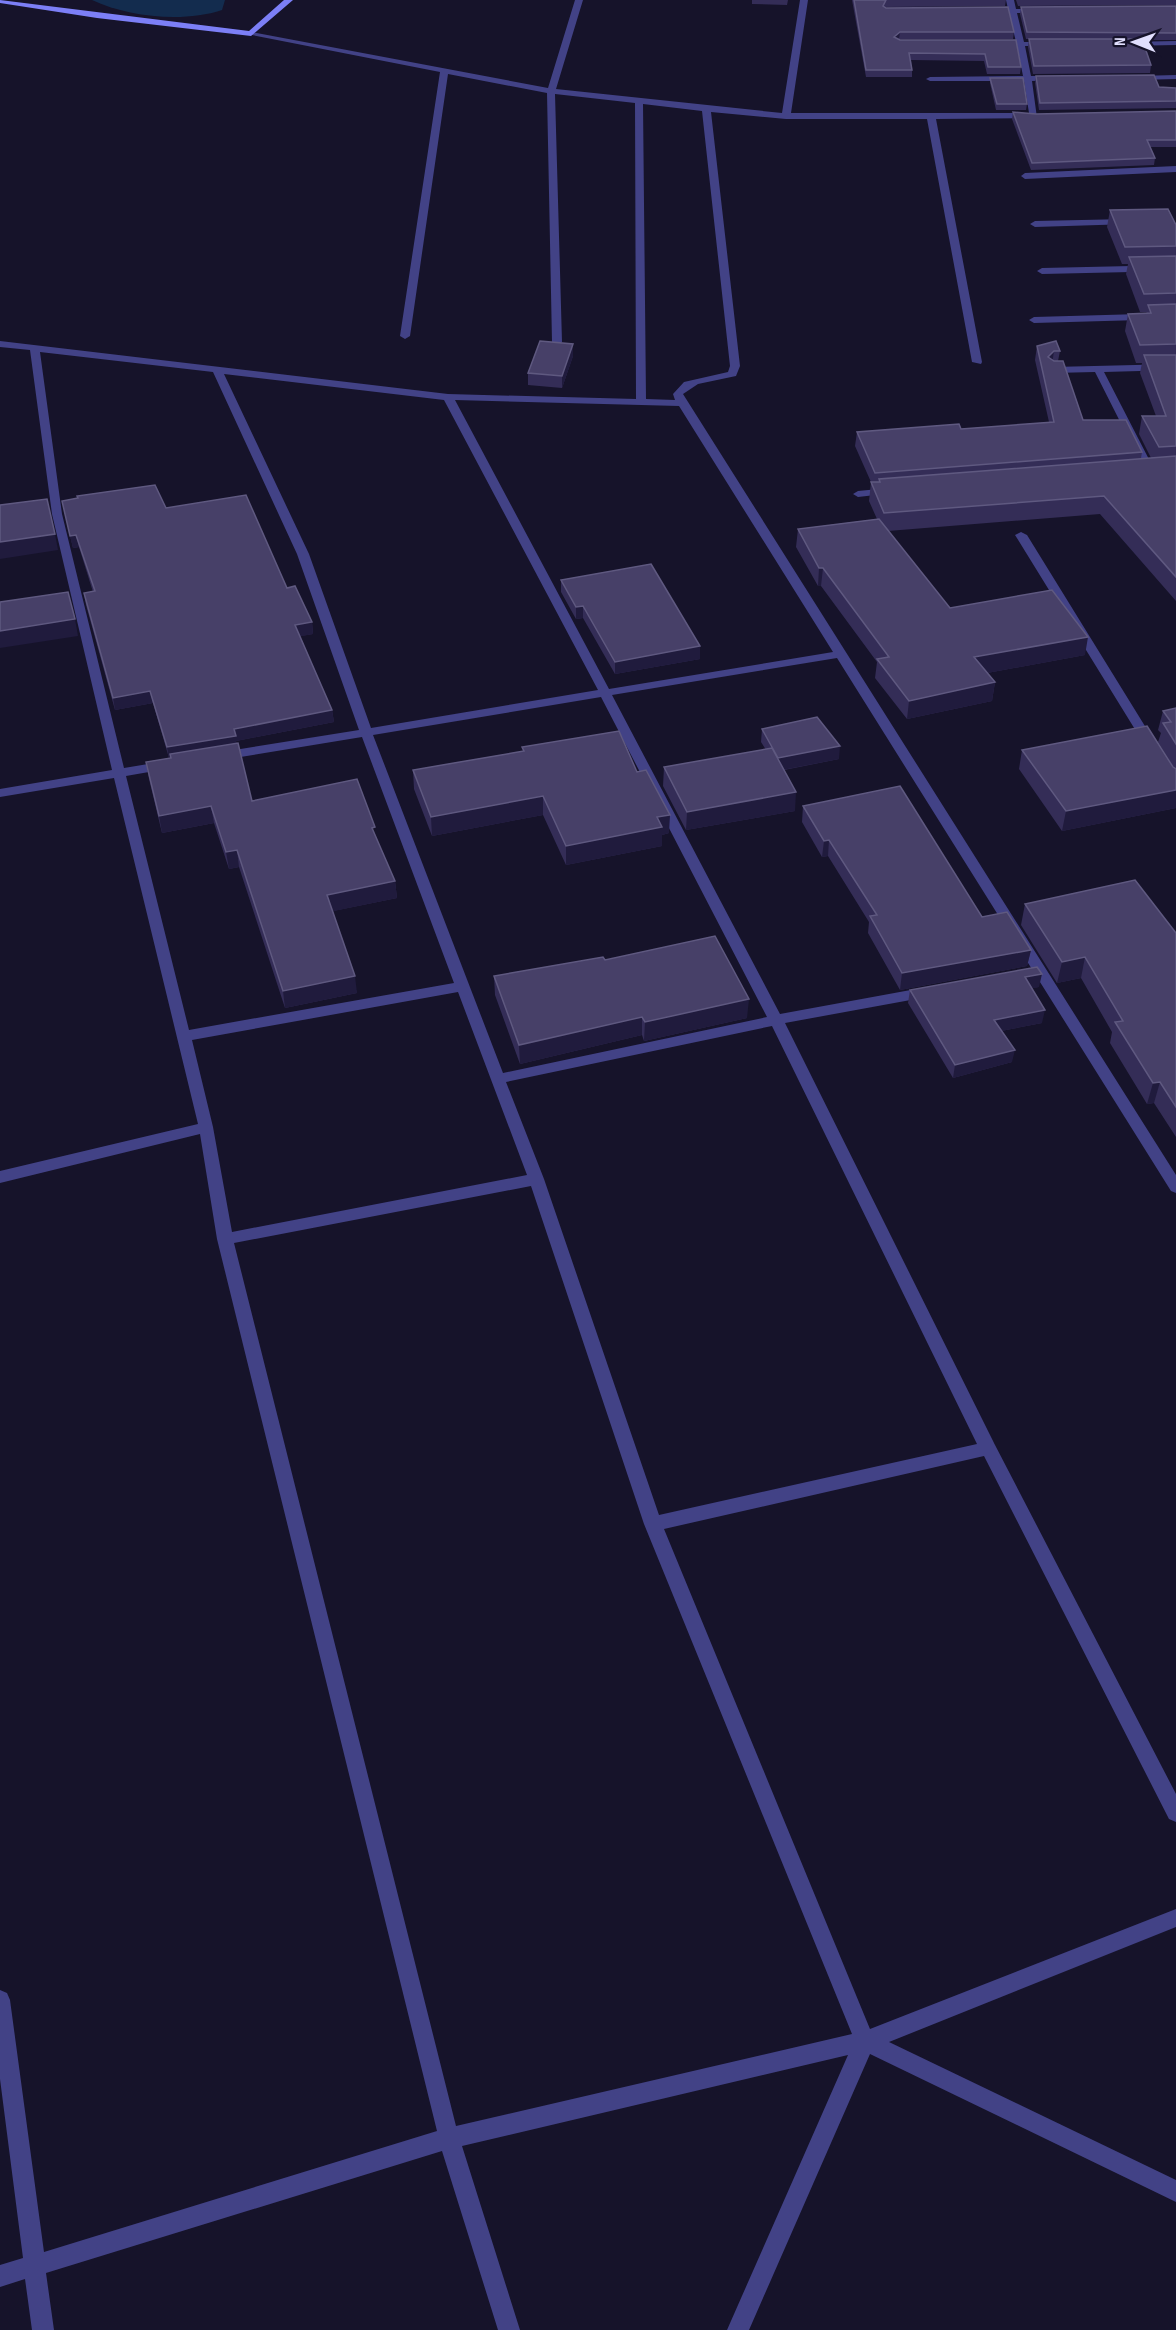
<svg xmlns="http://www.w3.org/2000/svg" width="1176" height="2330" font-family="'Sofia Sans Condensed',sans-serif">
  <style>
    .water { fill: #132c4e }
    .lines { fill: none; stroke-linecap: round; stroke-linejoin: round }
    .street { fill: #424286; fill-rule: evenodd }
    .secondary { fill: #7c7ff6; fill-rule: evenodd }
    .wall { fill: #342d57 }
    .shaded-wall { fill: #201b3d }
    .building { fill: #474068; stroke: #5f5980; stroke-width: 1.5 }
  </style>
  <rect width="100%" height="100%" fill="#16132a"/>
  <!-- water -->
  <path class="water" d="M92,0H225L222,10C183,23 128,17 92,0Z"/>
  <g class="lines">
    <!-- street -->
    <path class="street" d="M575,0H583L556,89L782,113L800,0H808L791,113H1029L1024,81H930L926,79L930,77L1023,76L1017,46H998L994,44L998,42H1016L1009,13H990L986,11L990,9H1008L1006,0H1014L1016,9H1041L1045,11L1041,13H1017L1024,42H1049L1053,44L1049,46H1025L1031,76H1056L1060,78L1056,80L1032,81L1037,118L936,119L982,362L981,364L972,362L927,119H786L711,112L740,366L736,376L698,384L683,394L1176,1175V1193L1171,1191L837,658L612,695L780,1014L927,987L934,992L927,997L785,1023L995,1445L1176,1794V1822L1169,1819L984,1456L664,1529L870,2029L1176,1909V1927L889,2042L1176,2180V2202L870,2054L749,2330H727L848,2055L462,2146L520,2330H498L442,2151L46,2273L54,2330H32L25,2279L0,2287V2265L23,2258L0,2079V1990L7,1993L10,2000L44,2252L437,2131L217,1239L200,1134L0,1183V1171L198,1124L114,778L0,797V789L112,770L52,514L30,350L0,347V341L448,394L636,399L635,103L555,94L562,342L557,345L552,342L547,93L448,74L410,336L405,339L400,336L440,72L247,34L251,32L548,88ZM643,104L702,111L730,366L728,372L684,382L673,394L675,400L646,399ZM40,352L213,372L297,554L359,730L222,752L216,756L222,760L362,737L454,983L189,1030L126,776L166,769L172,765L166,761L124,768L62,514ZM224,374L444,400L598,690L371,728L309,554ZM455,400L679,406L833,652L609,689ZM601,697L767,1017L503,1073L373,735ZM458,992L527,1175L232,1232L213,1127L192,1040ZM772,1026L977,1444L659,1515L544,1179L506,1082ZM531,1186L644,1524L852,2034L456,2126L234,1243Z
      M1176,41V45L1124,46L1120,44L1124,42Z
      M1176,75V79L1137,80L1133,78L1137,76Z
      M1176,166V172L1025,179L1021,176L1025,173Z
      M1128,219L1131,220V224L1035,227L1030,224L1035,221Z
      M1176,265V271L1042,274L1037,271L1042,268Z
      M1176,313V319L1034,323L1029,320L1034,317Z
      M1176,364V370L1104,372L1155,471L1150,474L1145,471L1095,372L1053,373L1048,370L1053,367Z
      M889,488L893,489V493L858,497L853,494L858,491Z
      M1021,532L1027,535L1156,744L1154,747L1150,748L1144,744L1015,535Z"/>
    <!-- secondary -->
    <path class="secondary" d="M0,0L249,31L284,0H293L251,36L97,18L0,3Z"/>
  </g>
  <!-- wall -->
  <path class="wall" d="M752,0H788L787,5L752,4Z
    M852,0H1006L1005,6L885,7V8L1014,32L1013,39H898L900,40H1016L1021,67L1020,74H987L984,61L911,60L912,70V77H866Z
    M1016,0H1176V5L1018,6Z
    M1176,6V40H1142L1151,65L1150,73L1033,74L1028,47L1029,39H1094H1026L1020,14L1021,7Z
    M1036,76L1159,87L1176,88V108L1039,110L1035,83Z
    M990,78L1027,104L1026,110H996L990,83Z
    M1176,111V147H1150L1155,158L1154,165L1031,170L1012,119L1013,112L1036,114Z
    M1110,210L1176,246V601L1100,514L888,531L950,608L1085,655L987,673L995,682L992,701L907,719L875,678L877,662L821,586H818L796,547L798,529L877,519L869,501L871,482L855,446L857,432L961,429L1049,422L1035,360L1037,346L1060,351L1058,361L1083,420L1142,452L1141,458H1151L1139,434L1142,416H1156L1140,373L1142,363H1136L1125,331L1128,314L1146,313L1147,312H1140L1126,274L1128,264H1122L1107,227Z
    M573,344V356L562,388L528,385V373Z
    M77,496L166,508L287,588L312,622L313,634L300,636L332,710L334,722L236,741L252,801L376,837L395,881L397,898L333,911L357,993L285,1008L239,867L229,869L214,823L162,833L149,779L146,762L169,758L153,703L115,710L86,605L84,593L93,592L79,547L73,548L62,501L77,499Z
    M561,580L700,646V659L615,674L583,618L576,619L561,592Z
    M1176,708V808L1062,831L1019,769L1022,750L1173,767L1174,768L1158,742L1161,733L1158,730L1163,711Z
    M762,729L839,759L784,770L795,811L686,830L663,786L664,767L766,750L761,742Z
    M522,747L637,772L669,833L662,835V846L566,865L543,815L432,836L414,789L413,770L523,751Z
    M803,806L982,917L1031,950L1027,966L900,990L868,933L869,922L828,856L822,857L802,822Z
    M1025,904L1176,933V1137L1154,1103L1147,1104L1110,1043L1112,1032L1081,978L1057,983L1021,925Z
    M605,960L747,1018L644,1041L642,1035L520,1064L495,995L494,976Z
    M1039,987L1032,988L1042,1023L1001,1031L1012,1062L953,1078L908,1003L910,990Z"/>
  <!-- shaded-wall -->
  <path class="shaded-wall" d="M900,32L899,39L893,44L894,37Z
    M573,344V356L562,388V376Z
    M1054,351L1052,365L1048,357Z
    M55,534L58,550L0,559V542Z
    M76,535L79,547L73,548L70,536Z
    M819,568H823L821,586H818Z
    M583,606V618L576,619V607Z
    M75,619L78,636L0,648V631Z
    M312,622L313,634L297,637L295,625Z
    M1088,637L1085,655L971,676L974,657Z
    M700,646V659L615,674V662Z
    M995,682L992,701L907,719L909,701Z
    M150,691L153,703L115,710L113,698Z
    M332,710L334,722L236,741L237,748L169,759L167,747L234,729Z
    M840,746L839,759L777,771L778,758Z
    M1176,790V808L1062,831L1066,811Z
    M796,792L795,811L686,830L687,812Z
    M543,796V815L432,836L431,817Z
    M211,806L214,823L162,833L159,816Z
    M670,815L669,833L662,835V846L566,865V846L657,817Z
    M829,840L828,856L822,857L824,841Z
    M237,850L239,867L229,869L226,852Z
    M395,881L397,898L329,912L327,895Z
    M1031,950L1027,966L900,990L902,973Z
    M1085,957L1081,978L1057,983L1062,962Z
    M1042,974L1039,987L1023,990L1025,977Z
    M355,976L357,993L285,1008L283,991Z
    M749,999L747,1018L644,1041L645,1022Z
    M1045,1010L1042,1023L991,1033L994,1020Z
    M642,1017V1035L520,1064L519,1045Z
    M1015,1050L1012,1062L953,1078L955,1065Z
    M1160,1082L1154,1103L1147,1104L1153,1083Z"/>
  <!-- building -->
  <path class="building" d="M854,0H886L883,6L886,8L1008,7L1014,32H900L894,37L900,40H1016L1021,67H988L985,54L909,53L912,70H866Z
    M1176,6V33L1027,32L1021,7Z
    M1029,39H1142L1151,65L1034,66Z
    M1154,75L1159,87L1176,88V101L1040,103L1036,76Z
    M990,78H1023L1027,104H997Z
    M1176,111V140H1147L1155,158L1032,163L1013,112L1036,114Z
    M1168,209L1176,225V246L1125,247L1110,210Z
    M1176,256V293L1144,294L1129,257Z
    M1176,304V344L1140,345L1128,314L1151,313L1148,305Z
    M540,341L573,344L562,376L528,373Z
    M1056,341L1060,351H1054L1048,357L1054,361H1063L1083,420H1126L1142,452L875,473L857,432L959,424L961,429L1054,422L1037,346Z
    M1144,355H1176V446L1159,447L1142,416H1166Z
    M1176,456V577L1104,496L884,513L871,482H880L879,479Z
    M155,485L166,508L246,495L287,588L295,586L312,622L295,625L332,710L234,729L236,736L167,747L150,691L113,698L84,593L95,591L76,535L70,536L62,501L78,498L77,496Z
    M47,499L55,534L0,542V505Z
    M879,519L950,608L1052,590L1088,637L974,657L995,682L909,701L877,659L889,657L823,568H819L798,529Z
    M651,564L700,646L615,662L583,606L576,607L561,580Z
    M68,592L75,619L0,631V602Z
    M1176,708V744L1163,723L1171,722L1163,711Z
    M817,717L840,746L778,758L762,729Z
    M1147,726L1173,767L1176,769V790L1066,811L1022,750Z
    M619,731L637,772L646,770L670,815L657,817L662,827L566,846L543,796L431,817L413,770L524,751L522,747Z
    M238,743L252,801L357,779L375,827L372,828L395,881L327,895L355,976L283,991L237,850L226,852L211,806L159,816L146,762L171,758L170,754Z
    M772,748L796,792L687,812L664,767Z
    M900,786L982,917L1007,912L1031,950L902,973L870,916L877,915L829,840L824,841L803,806Z
    M1135,880L1176,933V1107L1160,1082L1153,1083L1115,1022L1123,1021L1085,957L1062,962L1025,904Z
    M715,936L749,999L645,1022L642,1017L519,1045L494,976L603,957L605,960Z
    M1037,967L1042,974L1025,977L1045,1010L994,1020L1015,1050L955,1065L910,990Z"/>
  <!-- north arrow -->
  <g transform="translate(1134 42) rotate(271)" stroke="#16132a" stroke-width="4.5" paint-order="stroke">
  <path d="M0-4.5L10 22L0 15L-10 22Z" fill="#e1dffd"/>
  <text y="-9" font-size="16" font-weight="bold" text-anchor="middle" fill="#e1dffd">N</text>
  </g>
</svg>
